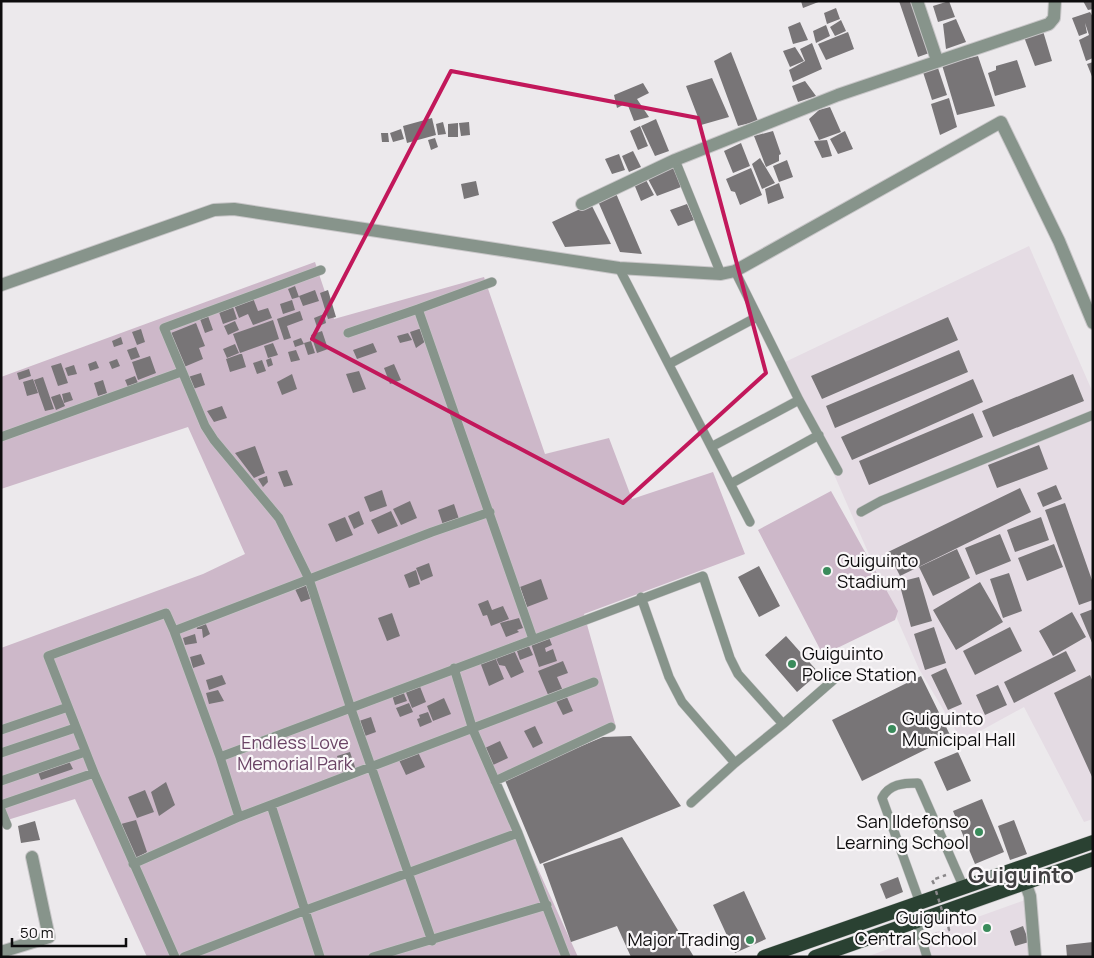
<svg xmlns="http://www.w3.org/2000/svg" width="1094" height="958" font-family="Manrope,sans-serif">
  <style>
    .built { fill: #e5dce4 }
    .green { fill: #cdb8c9 }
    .building { fill: #787577 }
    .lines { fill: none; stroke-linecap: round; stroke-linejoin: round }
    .service-casing { stroke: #c8c6c8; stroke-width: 10 }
    .minor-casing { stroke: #c8c6c8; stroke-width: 14 }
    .tertiary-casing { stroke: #c8c6c8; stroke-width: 14 }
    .trunk-casing { stroke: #c8c6c8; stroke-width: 15 }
    .path { stroke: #898789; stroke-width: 2.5; stroke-dasharray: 4 4; stroke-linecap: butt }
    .service { stroke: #87948b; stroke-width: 9 }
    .minor { stroke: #87948b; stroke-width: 12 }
    .tertiary { stroke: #87948b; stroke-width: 12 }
    .trunk { stroke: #2a4132; stroke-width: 14 }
    .path-bridge { stroke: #898789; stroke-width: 2.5; stroke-dasharray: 4 4; stroke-linecap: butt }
    .marked { fill: none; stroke: #c2185b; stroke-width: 4; stroke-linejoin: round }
    .poi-dot { fill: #3a8b5b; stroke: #faf7f9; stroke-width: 2 }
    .labels { text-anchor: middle; stroke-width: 4.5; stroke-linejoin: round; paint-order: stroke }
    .poi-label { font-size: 18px; fill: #0d0c0d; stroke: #faf7f9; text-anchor: start }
    .park-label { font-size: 18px; fill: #6b4466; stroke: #faf7f9 }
    .district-label { font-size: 22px; font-weight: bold; fill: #424042; stroke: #faf7f9 }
  </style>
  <rect width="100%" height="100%" fill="#ece9ec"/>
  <!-- built -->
  <path class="built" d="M1029,246L1093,393V819L1084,822L1024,707L962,741L919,669L785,362Z
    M1025,900L1033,957H866Z"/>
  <!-- green -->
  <path class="green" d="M315,262L334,319L484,277L545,454L609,438L632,499L713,472L745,554L584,614L616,727L497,779L578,957H147L75,799L1,822V648L203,574L245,554L188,427L1,489V377Z
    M831,491L898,611L895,620L829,652L821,651L758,530Z"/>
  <!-- building -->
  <path class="building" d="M801,1H821L803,8Z
    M899,1H915L932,52L918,57Z
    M949,1L955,17L938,22L933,6Z
    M1083,1H1093V9L1088,10Z
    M836,8L840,19L827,24L824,13Z
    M1090,12L1093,17V58L1086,61L1079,40L1089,35L1085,23L1087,33L1079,36L1072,18Z
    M956,19L966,42L946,49L943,24Z
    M841,20L846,31L835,36L830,27Z
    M800,22L808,40L793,44L788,27Z
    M826,25L830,36L816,43L813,31Z
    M1043,31L1052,61L1035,66L1024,37Z
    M848,32L854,49L826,60L818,44Z
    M812,43L822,69L793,82L789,70L805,61L800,49Z
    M795,47L804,61L790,67L783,51Z
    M731,52L758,121L738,126L714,61Z
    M978,56L995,106L957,115L942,65Z
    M1017,60L1026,87L995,96L988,73L996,70V66Z
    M1093,62V79L1087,64Z
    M937,65L947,95L932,100L922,69Z
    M712,78L729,117L701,125L686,86Z
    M805,81L816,96L798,102L792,86Z
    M643,83L649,93L637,99L649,117L634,121L627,103L617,108L614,95Z
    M949,98L957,127L940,135L931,104Z
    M830,107L841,132L819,140L809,119L819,110Z
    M432,118L436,135L407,143L403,126Z
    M656,119L669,151L655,156L641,126Z
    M443,122L446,134L438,135L436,124Z
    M469,122L470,135L461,136L459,123Z
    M458,123V137H448V124Z
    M640,126L648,146L638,150L630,131Z
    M401,129L404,139L393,142L390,133Z
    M773,131L781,154L779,155V161L766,167L754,136Z
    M845,131L853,149L838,154L830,139Z
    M381,133H388L389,142H382Z
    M435,138L438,147L431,150L428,140Z
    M827,140L832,156L822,158L814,141Z
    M741,143L750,166L733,173L724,151Z
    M633,151L641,167L629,172L622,156Z
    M619,154L625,170L612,174L605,159Z
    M760,158L775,183L762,189L752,164Z
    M787,160L793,177L779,182L773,166Z
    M674,167L681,187L657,196L648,179Z
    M751,168L762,195L740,205L735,192L731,191L726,179Z
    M645,178L654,195L641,201L634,184Z
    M476,181L479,195L464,199L461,184Z
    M779,183L784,198L768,204L765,189Z
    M615,191L642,254L620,252L597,199Z
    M591,204L611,244L565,247L552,222Z
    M687,204L694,220L678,226L670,210Z
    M295,286L299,297L292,299L288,289Z
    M315,290L319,301L303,306L299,296Z
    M328,290L336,317L328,319L320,293Z
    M253,298L258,311L268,308L272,318L253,325L248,314L239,318L234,305Z
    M292,300L295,310L283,314L280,304Z
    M233,307L237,319L223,324L219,312Z
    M300,311L303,320L287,326L291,338L284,340L277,319Z
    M324,314L326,323L317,327L314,318Z
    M208,316L213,330L205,333L200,319Z
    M948,317L958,340L822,399L811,376Z
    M273,320L279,339L240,353L233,334Z
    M235,321L239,330L228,335L224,326Z
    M196,323L205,346L199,348L203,359L184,367L171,333Z
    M422,328L426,341L416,348L410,332Z
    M141,329L145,342L137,345L132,332Z
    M322,331L328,349L317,353L311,335Z
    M408,333L412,340L400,343L397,336Z
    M121,337L123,344L114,347L112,341Z
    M301,338L304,344L295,347L293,341Z
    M311,341L315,353L308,355L304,343Z
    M273,343L278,355L268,358L264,346Z
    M373,343L377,352L357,359L353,350Z
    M235,344L239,353L227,358L223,349Z
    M136,347L140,357L131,360L127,350Z
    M296,350L300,360L291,362L288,352Z
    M959,350L968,372L835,428L826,406Z
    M240,354H242L246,367L230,372L226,359L240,354L241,357Z
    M150,356L156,373L138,380L132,362Z
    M271,358L273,365L268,367L266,360Z
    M117,359L120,366L112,369L109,362Z
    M262,360L266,371L257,374L253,363Z
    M96,361L99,368L90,371L88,364Z
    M61,363L68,383L58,386L51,366Z
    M394,364L401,380L390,384L384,368Z
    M74,365L77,374L68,376L65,368Z
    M29,369L31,376L19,380L17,373Z
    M359,371L366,389L353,393L346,374Z
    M201,373L205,385L193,389L188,377Z
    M292,374L297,389L282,395L277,382Z
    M1073,374L1084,401L993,437L982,411Z
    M135,376L138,383L128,387L125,380Z
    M43,377L54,409L45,411L34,380Z
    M33,379L38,393L27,396L23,382Z
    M973,379L983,402L852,460L841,437Z
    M103,380L107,393L98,396L94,383Z
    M70,392L73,400L64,403L62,394Z
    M60,394L65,406L56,410L51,397Z
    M222,406L227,418L214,422L207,411Z
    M973,413L983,437L869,485L859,461Z
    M1039,445L1048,469L997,488L988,465Z
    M255,446L265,473L254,478L235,453Z
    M287,470L293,485L284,487L278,472Z
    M267,476L268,482L263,487L258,479Z
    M1056,485L1062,499L1043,507L1037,493Z
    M1020,488L1031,512L900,576L888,552Z
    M382,490L387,506L370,512L364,497Z
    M410,501L417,518L401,525L393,509Z
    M1065,503L1093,583V600L1079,605L1045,510Z
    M454,504L459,519L443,525L438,510Z
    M359,511L364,524L354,529L348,516Z
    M391,511L398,526L378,534L371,520Z
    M345,517L353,535L336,542L328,524Z
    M1041,517L1049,540L1015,552L1007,530Z
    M1000,534L1011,561L976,575L965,548Z
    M1054,544L1063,567L1027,581L1018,558Z
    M957,549L970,578L933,596L919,567Z
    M429,563L433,576L421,581L416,568Z
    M759,566L780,606L759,617L738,577Z
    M416,570L420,584L409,588L404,575Z
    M1009,573L1022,611L1003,618L990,579Z
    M919,577L932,621L911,627L899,582Z
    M541,579L548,599L527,607L520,587Z
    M980,582L1003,622L956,650L933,610Z
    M307,584L312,598L301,602L295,589Z
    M488,600L492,610L503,606L509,619L491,626L487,615L483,616L478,604Z
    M1093,609V645L1080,614Z
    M1072,612L1086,637L1053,656L1039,631Z
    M392,613L400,636L387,641L378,618Z
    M519,618L523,628L517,630L519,632L506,637L500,623Z
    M205,622L210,634L203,638L202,629H197L196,626Z
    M934,627L946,663L925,670L914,634Z
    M1010,627L1022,651L975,675L963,651Z
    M195,634L197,643L185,645L183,638Z
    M548,635L552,645L545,648L546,652L553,649L557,661L539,667L530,641Z
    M786,636L819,673L797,692L765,655Z
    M528,644L533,655L520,660L516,648Z
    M514,650L524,672L511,678L505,666L499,665L495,656Z
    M1066,651L1076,671L1014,703L1004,682Z
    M201,654L205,664L193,668L190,657Z
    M495,657L504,679L489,686L480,662Z
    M563,661L568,673L557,677L563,691L549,697L538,671Z
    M946,668L962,704L948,710L931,675Z
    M222,675L226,684L209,690L206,680Z
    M1090,675L1093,682V779L1054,693Z
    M921,676L951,737L862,781L832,720Z
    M419,684L426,702L412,708L405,690Z
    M998,685L1007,705L985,715L976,695Z
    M218,690L224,701L209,704L206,693Z
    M403,691L407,701L395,705L392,695Z
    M566,695L573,711L563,715L555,699Z
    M444,698L451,714L433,721L427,706Z
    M409,703L413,712L400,717L396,708Z
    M428,712L432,722L420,727L417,719L420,718L419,715Z
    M371,717L376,732L365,736L359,721Z
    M535,726L543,743L533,748L524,731Z
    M631,736L681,806L540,864L504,778L603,737Z
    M500,741L508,758L493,765L485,748Z
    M350,752L356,770L344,775L337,756Z
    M418,752L425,767L406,775L399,760Z
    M958,752L971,781L947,791L934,762Z
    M69,761L73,769L41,780L38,772Z
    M166,782L175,805L159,816L151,792Z
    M145,790L154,812L137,818L128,797Z
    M982,799L1004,852L975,864L953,811Z
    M136,820L147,852L135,859L121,824Z
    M1014,820L1027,854L1010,860L998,826Z
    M35,821L40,840L21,843L18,826Z
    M622,837L694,957H631L617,926L571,942L543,864Z
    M898,877L903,892L886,899L880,884Z
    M744,891L766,939L735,953L713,905Z
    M1023,926L1029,942L1015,946L1010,931Z
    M1093,942V957H1067L1066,945Z"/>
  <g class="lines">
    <!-- service casing -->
    <g class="service-casing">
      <path id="service" d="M675,160L721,274
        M619,268L750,522
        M321,270L164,328L205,426L214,440L279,518L309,579L351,709L432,941
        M735,271L799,400L838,471
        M492,282L418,309L533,639
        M348,333L418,309
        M669,364L757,317
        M1,437L181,372
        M713,446L799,400
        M732,483L819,435
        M861,512L881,501L1093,415
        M641,597L669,677L682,702L735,763
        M174,631L166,613L48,656L94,773L175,957
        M454,668L473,730L518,833L566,957
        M783,724L838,676
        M1,730L68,707
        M1,753L75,728
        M220,757L703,576L730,658L738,674L783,724L735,763L691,803
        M1,781L85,752
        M495,781L611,727
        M1,805L94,773
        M271,805L320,957
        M1,810L7,825
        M239,817L220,757L174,631L432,532L490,512
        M133,864L239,817L594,682
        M920,903L882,798C889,784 903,783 918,783L964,888
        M916,921L927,957
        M184,957L306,910L518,833
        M373,957L547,905"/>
    </g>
    <!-- minor casing -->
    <g class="minor-casing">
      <path id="minor" d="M917,1L937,60
        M582,204L675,160L838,95L1049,24L1054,18L1055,1
        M1,285L214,210L234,209L619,268L721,274L735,271L1001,122L1059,241L1093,323
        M1,952L49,937L32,857"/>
    </g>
    <!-- tertiary casing -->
    <g class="tertiary-casing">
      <path id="tertiary" d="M1020,868L1030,896L1035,957"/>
    </g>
    <!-- trunk casing -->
    <g class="trunk-casing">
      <path id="trunk" d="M764,957L1093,842
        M815,957L1093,859"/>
    </g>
    <!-- path -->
    <path class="path" d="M934,884L932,880L946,875
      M933,935L949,930L948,925"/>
    <!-- service -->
    <use href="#service" class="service"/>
    <!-- minor -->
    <use href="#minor" class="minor"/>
    <!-- tertiary -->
    <use href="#tertiary" class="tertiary"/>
    <!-- trunk -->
    <use href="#trunk" class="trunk"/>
    <!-- path-bridge -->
    <path class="path-bridge" d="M936,891L944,917"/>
  </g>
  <!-- marked area -->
  <path class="marked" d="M451,71L698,118L766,373L623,503L312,339Z"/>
  <!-- markers -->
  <g class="poi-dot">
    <circle cx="827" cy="571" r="5"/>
    <circle cx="792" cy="664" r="5"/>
    <circle cx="892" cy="729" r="5"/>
    <circle cx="979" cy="832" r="5"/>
    <circle cx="987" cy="928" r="5"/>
    <circle cx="750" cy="940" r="5"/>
  </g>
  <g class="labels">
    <!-- poi labels -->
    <g class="poi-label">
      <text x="837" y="567">Guiguinto<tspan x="837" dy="21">Stadium</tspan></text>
      <text x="802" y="660">Guiguinto<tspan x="802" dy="21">Police Station</tspan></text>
      <text x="902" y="725">Guiguinto<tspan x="902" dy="21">Municipal Hall</tspan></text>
      <text x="969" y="828" text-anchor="end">San Ildefonso<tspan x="969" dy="21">Learning School</tspan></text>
      <text x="977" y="924" text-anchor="end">Guiguinto<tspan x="977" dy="21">Central School</tspan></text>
      <text x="740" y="946" text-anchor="end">Major Trading</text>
    </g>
    <!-- park labels -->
    <g class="park-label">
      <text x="295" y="749">Endless Love<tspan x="295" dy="21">Memorial Park</tspan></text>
    </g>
    <!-- district labels -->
    <g class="district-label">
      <text x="1021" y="883">Guiguinto</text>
    </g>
  </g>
  <!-- border -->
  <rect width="1094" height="958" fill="none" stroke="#0d0c0d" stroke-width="5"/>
  <!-- scale -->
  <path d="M12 938v8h114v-8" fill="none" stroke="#0d0c0d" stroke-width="2.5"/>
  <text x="20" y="938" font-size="15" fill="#0d0c0d" stroke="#faf7f9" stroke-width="4" paint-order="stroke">50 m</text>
</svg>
